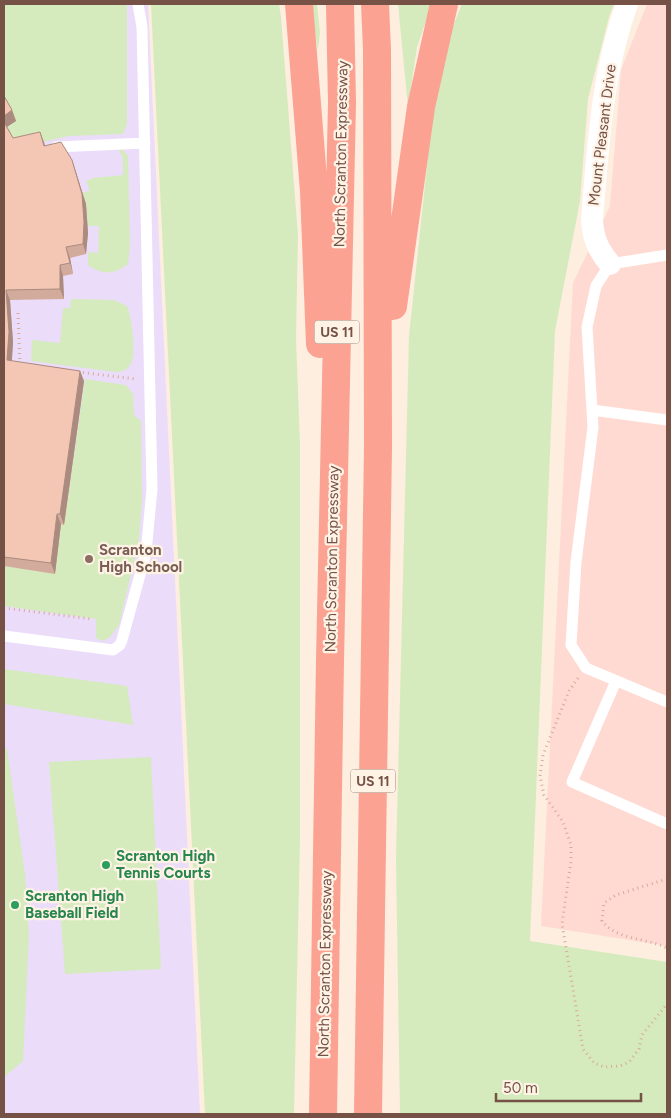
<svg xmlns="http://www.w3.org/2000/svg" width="671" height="1118" font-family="Figtree,sans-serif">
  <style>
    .commercial { fill: #ffdad2 }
    .education { fill: #ebdcf9 }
    .green { fill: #d5ebbd }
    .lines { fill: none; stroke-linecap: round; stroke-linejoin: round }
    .path { stroke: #d9aa99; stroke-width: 3; stroke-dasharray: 1 4; stroke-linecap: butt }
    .service { stroke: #fff; stroke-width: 11 }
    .minor { stroke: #fff; stroke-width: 22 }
    .motorway { stroke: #fba292; stroke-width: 28 }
    .wall { fill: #d2ab9c }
    .shaded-wall { fill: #ab8b7f }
    .building { fill: #f4c7b5; stroke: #ab8b7f }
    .education-dot { fill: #8d6e63; stroke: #fff3e6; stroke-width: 2 }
    .leisure-dot { fill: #2e9e5b; stroke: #fff3e6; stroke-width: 2 }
    .labels { text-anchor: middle; stroke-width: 4.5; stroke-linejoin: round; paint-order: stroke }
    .shield { fill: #fff3e6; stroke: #9e8276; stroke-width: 1 }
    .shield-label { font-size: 14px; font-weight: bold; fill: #755146 }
    .street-label { font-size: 15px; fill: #755146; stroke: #fff3e6 }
    .education-label { font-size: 15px; font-weight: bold; fill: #785e54; stroke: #fff3e6; text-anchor: start }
    .leisure-label { font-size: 15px; font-weight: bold; fill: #27864d; stroke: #fff3e6; text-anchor: start }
  </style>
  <rect width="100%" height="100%" fill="#fdeedf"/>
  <!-- commercial -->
  <path class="commercial" d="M647,4H667V946L541,926L573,283L610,206L621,70Z"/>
  <!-- education -->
  <path class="education" d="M4,4H148L200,1114H4Z"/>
  <!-- green -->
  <path class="green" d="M4,4H127V124L123,134L69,136L17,148L5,128Z
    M151,4H279L281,17L298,236L296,338L300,445V840L294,1114H205Z
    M310,4H317L320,33L318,50Z
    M398,4H432L417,47L408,107Z
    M462,4H614L609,17L588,99L580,201L555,331L530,941L667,962V1114H400L396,859L409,336L432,118L451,31Z
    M120,146L128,156L130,244L128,264C114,275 102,275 88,265V252L98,253L99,226H88L83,192L90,191L86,181L93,178L123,175V158L118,148Z
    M71,299L114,300L127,306C132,317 137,356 130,365C127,370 122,372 116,372L31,361L32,340L60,343L63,308H70Z
    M85,379L126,385L133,394L134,415L141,421L142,500L139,540L119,625L110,637L103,641L96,638V619L4,606V566L55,573L61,524H64Z
    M4,669L127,686L133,725L4,704Z
    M4,748L7,749L25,874L29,936L23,1061L4,1077Z
    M151,757L161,969L65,974L49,762Z"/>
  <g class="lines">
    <!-- path -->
    <path class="path" d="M18,313L20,364
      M78,372L136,379
      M4,608L92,619
      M578,678L569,691L543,755L540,776L544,795L563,822L571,845V861L562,924L583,1049L594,1063L604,1067L620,1066L629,1062L639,1049L642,1035L667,1004
      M667,879L616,895L604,903L602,921C618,941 645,937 667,948"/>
    <!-- service -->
    <path class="service" d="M56,147L145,143
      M667,255L610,264L596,286L587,327L593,427L576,562L571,645L586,668L667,702
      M592,410L667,420
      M4,636L113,650L120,645L122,640L146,553L152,489L142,27L138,4
      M616,681L572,782L667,824"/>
    <!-- minor -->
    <path class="minor" d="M610,264C598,250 593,238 592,220C598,146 602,73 627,4"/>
    <!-- motorway -->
    <path class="motorway" d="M299,4L314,191L320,344
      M393,306L421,107L444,4
      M323,1114L330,660L342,103L340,4
      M368,1114L378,447L377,50L375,4"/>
  </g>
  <!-- wall -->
  <path class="wall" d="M4,96L12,110L16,121L7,127L13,138L44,142L45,146L72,160L86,204L88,233L86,254L70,258L73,274L63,276L64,299L10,300L13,342L12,361L80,371L84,381L64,525L61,524L55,574L4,566Z"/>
  <!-- shaded-wall -->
  <path class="shaded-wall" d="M12,110L16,121L5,128L4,125V116Z
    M40,132L44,142L47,157L44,146Z
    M72,160L86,204L88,233L86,254L83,244Z
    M66,247L70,258L73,274L70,263Z
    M60,265L63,276L64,299L60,289Z
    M6,290L10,300L13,342L11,371L7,360Z
    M80,371L84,381L64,525L60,514Z
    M57,514L61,524L55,574L51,563Z"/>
  <!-- building -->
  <path class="building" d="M4,96L12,110L4,116Z
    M4,122L13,138L40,132L44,146L61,142L72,160L82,194L84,222L83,244L66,247L70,263L60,265V289L6,290L9,332L7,360L80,371L60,514H57L51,563L4,557Z"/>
  <!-- markers -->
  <circle class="education-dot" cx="89" cy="559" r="5"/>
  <g class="leisure-dot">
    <circle cx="106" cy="865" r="5"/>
    <circle cx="15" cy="905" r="5"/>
  </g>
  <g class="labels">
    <!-- shield labels -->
    <g class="shield">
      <rect x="314.5" y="320.5" width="45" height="23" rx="4"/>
      <rect x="350.5" y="769.5" width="45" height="23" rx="4"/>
    </g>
    <g class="shield-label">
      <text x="337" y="337">US 11</text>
      <text x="373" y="786">US 11</text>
    </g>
    <!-- street labels -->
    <g class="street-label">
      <text transform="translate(602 135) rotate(-83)" y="5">Mount Pleasant Drive</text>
      <text transform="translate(341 154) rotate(-89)" y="5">North Scranton Expressway</text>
      <text transform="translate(332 559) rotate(-89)" y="5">North Scranton Expressway</text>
      <text transform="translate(325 964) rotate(-89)" y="5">North Scranton Expressway</text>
    </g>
    <!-- education labels -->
    <g class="education-label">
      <text x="99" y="555">Scranton<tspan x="99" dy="17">High School</tspan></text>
    </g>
    <!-- leisure labels -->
    <g class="leisure-label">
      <text x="116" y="861">Scranton High<tspan x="116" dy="17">Tennis Courts</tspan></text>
      <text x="25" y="901">Scranton High<tspan x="25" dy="17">Baseball Field</tspan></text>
    </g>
  </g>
  <!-- border -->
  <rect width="671" height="1118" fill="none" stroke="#755146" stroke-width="10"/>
  <!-- scale -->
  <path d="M496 1093v8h145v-8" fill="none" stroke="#755146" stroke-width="2.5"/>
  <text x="503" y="1093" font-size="15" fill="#755146" stroke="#fff3e6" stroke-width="4" paint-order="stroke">50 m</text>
</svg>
